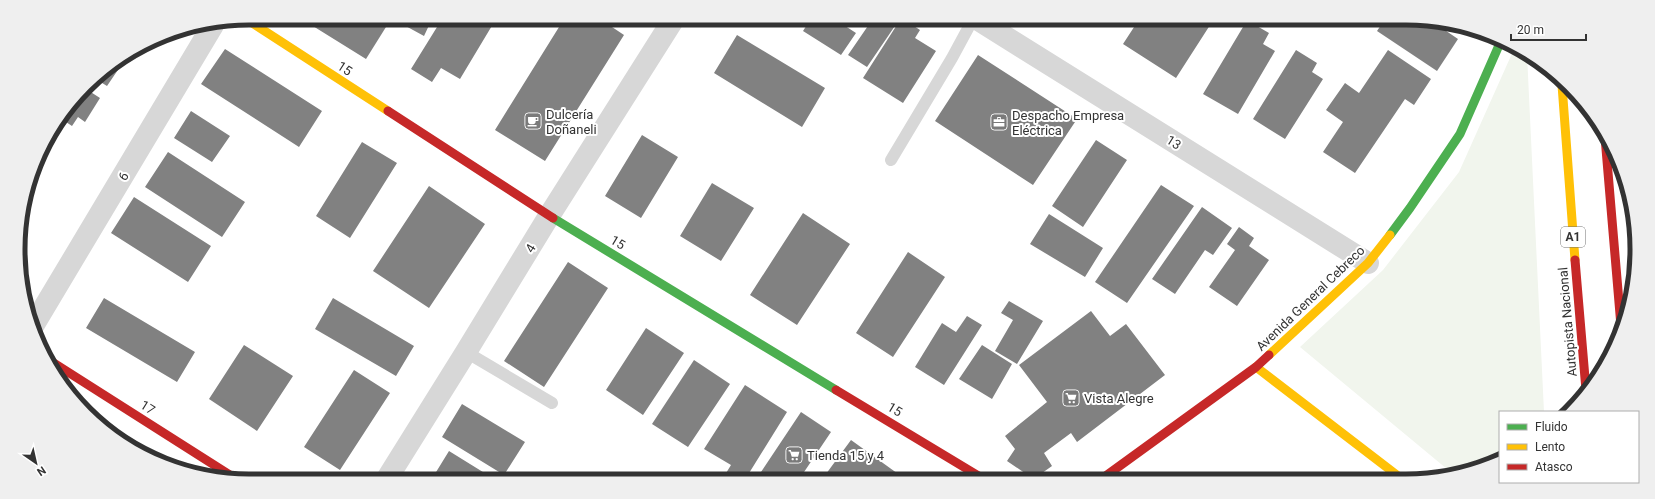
<svg xmlns="http://www.w3.org/2000/svg" width="1655" height="499" font-family="Roboto,sans-serif">
  <style>
    .green { fill: #f1f5ed }
    .building { fill: #818181 }
    .lines { fill: none; stroke-linecap: round; stroke-linejoin: round }
    .lane { stroke: #d7d7d7; stroke-width: 12 }
    .street { stroke: #d7d7d7; stroke-width: 22 }
    .fast { stroke: #4caf50; stroke-width: 9 }
    .slow { stroke: #ffc107; stroke-width: 9 }
    .jam { stroke: #c62828; stroke-width: 9 }
    .labels { text-anchor: middle; stroke-width: 4; stroke-linejoin: round; paint-order: stroke }
    .shield { fill: #fff; stroke: #707070; stroke-width: 1 }
    .shield-label { font-size: 12px; font-weight: bold; fill: #333 }
    .street-label { font-size: 13px; fill: #333; stroke: #fff }
    .poi-label { font-size: 13px; fill: #333; stroke: #fff; text-anchor: start }
    .rim { fill: none; stroke: #333; stroke-width: 5 }
  </style>
  <rect width="100%" height="100%" fill="#fff"/>
  <!-- green -->
  <path class="green" d="M1514,49L1527,54L1544,412H1500V460L1453,474L1300,347L1383,270L1459,172Z"/>
  <!-- building -->
  <path class="building" d="M300,18L391,19L366,59Z
    M405,19H432L424,36L402,24Z
    M442,19H496L460,79L441,68L432,82L411,69Z
    M564,19H600L624,35L545,161L495,130Z
    M810,20H836L856,33L841,55L803,31Z
    M872,20H899L867,67L848,55Z
    M900,20H905L920,30L915,38L936,51L903,103L863,78Z
    M1138,21L1212,22L1176,78L1123,44Z
    M1246,22H1250L1269,33L1263,44L1275,51L1238,114L1203,94Z
    M1383,22H1433L1458,39L1437,71L1377,31Z
    M737,35L825,88L802,127L714,73Z
    M225,49L322,111L299,147L201,84Z
    M1296,50L1317,63L1312,72L1323,79L1285,139L1253,119Z
    M1388,50L1431,79L1414,105L1405,99L1355,173L1323,152L1343,122L1326,110L1345,83L1359,93Z
    M978,55L1077,119L1033,185L935,121Z
    M126,58L107,86L94,78L97,76Z
    M86,89L100,98L85,122L78,117L72,126L63,120Z
    M191,111L230,136L212,162L174,138Z
    M53,132L57,134L36,165L42,147Z
    M642,135L678,157L641,218L605,196Z
    M1096,140L1127,160L1083,227L1052,206Z
    M362,142L397,163L350,238L316,216Z
    M168,152L245,202L222,237L145,187Z
    M712,183L754,208L721,261L680,236Z
    M1161,185L1194,206L1127,303L1095,282Z
    M429,186L485,224L429,308L373,271Z
    M134,197L211,246L188,282L111,233Z
    M1202,207L1232,228L1213,255L1205,250L1175,294L1152,279Z
    M803,213L850,244L797,325L750,295Z
    M1049,214L1103,248L1085,277L1030,244Z
    M1239,227L1254,238L1249,246L1269,260L1237,306L1209,287L1235,250L1227,244Z
    M908,252L945,277L893,357L856,333Z
    M568,262L608,288L544,387L504,361Z
    M104,298L195,352L177,382L86,328Z
    M333,298L414,346L396,376L315,329Z
    M1009,301L1043,321L1017,364L995,351L1013,320L1001,313Z
    M1091,311L1110,336L1126,324L1165,375L1077,442L1071,433L1044,453L1052,466L1035,478H1032L1007,461L1015,449L1005,436L1047,402L1019,365Z
    M967,316L982,325L944,385L915,367L942,323L956,332Z
    M646,328L684,353L643,415L606,390Z
    M244,345L293,376L257,431L209,399Z
    M982,345L1012,364L992,399L959,379Z
    M694,360L730,384L688,447L652,424Z
    M354,370L390,393L340,470L304,447Z
    M745,385L787,412L746,478H723L731,465L704,449Z
    M462,404L525,442L504,475L442,437Z
    M801,412L831,432L800,478H757Z
    M851,440L901,476L899,478H823Z
    M449,451L491,477H433Z"/>
  <g class="lines">
    <!-- lane -->
    <path class="lane" d="M891,160L952,58L972,21
      M466,352L552,403"/>
    <!-- street -->
    <path class="street" d="M980,21L1368,263
      M33,326L213,25
      M388,477L466,352L549,216L673,20"/>
    <!-- fast -->
    <path class="fast" d="M553,218L836,390
      M1390,235L1410,208L1460,134L1500,43"/>
    <!-- slow -->
    <path class="slow" d="M246,19L388,111
      M1562,85L1575,260
      M1269,355L1368,263L1390,235
      M1256,367L1402,479"/>
    <!-- jam -->
    <path class="jam" d="M388,111L553,218
      M1605,137L1621,326
      M1575,260L1586,390
      M49,360L233,477
      M836,390L982,478
      M1103,478L1256,367L1269,355"/>
  </g>
  <!-- icons -->
  <defs>
    <g id="cafe-square" transform="scale(0.9)"><rect x="-9" y="-9" width="18" height="18" rx="4" fill="#7a7a7a" stroke="#fff"/><path d="M-5.5-4.5H6V0H3Q3 3.5 0 3.5H-2.5Q-5.5 3.5-5.5 0ZM3-3.2v2h1.7v-2ZM-6 4.5H4V6H-6Z" fill="#fff"/></g>
    <g id="office-square" transform="scale(0.9)"><rect x="-9" y="-9" width="18" height="18" rx="4" fill="#7a7a7a" stroke="#fff"/><path d="M-6-3h4V-5.5h4V-3h4V5H-6ZM-1-4.5V-3h2v-1.5ZM-6 0V1H6V0Z" fill="#fff"/></g>
    <g id="supermarket-square" transform="scale(0.9)"><rect x="-9" y="-9" width="18" height="18" rx="4" fill="#7a7a7a" stroke="#fff"/><path d="M-6-5.5h2.5l.6 2H6L4.5 2H-2.5L-4.4-4H-6ZM-1.5 3.2a1.3 1.3 0 1 0 .1 0ZM3 3.2a1.3 1.3 0 1 0 .1 0Z" fill="#fff"/></g>
  </defs>
  <g fill-rule="evenodd">
    <use href="#cafe-square" x="533" y="121"/>
    <use href="#office-square" x="999" y="122"/>
    <use href="#supermarket-square" x="1071" y="398"/>
    <use href="#supermarket-square" x="794" y="455"/>
  </g>
  <g class="labels">
    <!-- shield labels -->
    <rect class="shield" x="1561" y="227" width="24" height="20" rx="3"/>
    <g class="shield-label">
      <text x="1573" y="241">A1</text>
    </g>
    <!-- street labels -->
    <g class="street-label">
      <text transform="translate(345 68) rotate(33)" y="5">15</text>
      <text transform="translate(1174 142) rotate(32)" y="5">13</text>
      <text transform="translate(123 176) rotate(-59)" y="5">6</text>
      <text transform="translate(618 242) rotate(31)" y="5">15</text>
      <text transform="translate(530 248) rotate(-59)" y="5">4</text>
      <text transform="translate(1310 298) rotate(-44)" y="5">Avenida General Cebreco</text>
      <text transform="translate(1567 322) rotate(-95)" y="5">Autopista Nacional</text>
      <text transform="translate(148 407) rotate(32)" y="5">17</text>
      <text transform="translate(895 409) rotate(31)" y="5">15</text>
    </g>
    <!-- poi labels -->
    <g class="poi-label">
      <text x="546" y="119">Dulcería<tspan x="546" dy="15">Doñaneli</tspan></text>
      <text x="1012" y="120">Despacho Empresa<tspan x="1012" dy="15">Eléctrica</tspan></text>
      <text x="1084" y="403">Vista Alegre</text>
      <text x="807" y="460">Tienda 15 y 4</text>
    </g>
  </g>
  <!-- crop -->
  <path d="M0 0H1655V499H0ZM249 25H1406A224 224 0 0 1 1630 249V250A224 224 0 0 1 1406 474H249A224 224 0 0 1 25 250V249A224 224 0 0 1 249 25Z" fill="#efefef" fill-rule="evenodd"/>
  <path class="rim" d="M249 25H1406A224 224 0 0 1 1630 249V250A224 224 0 0 1 1406 474H249A224 224 0 0 1 25 250V249A224 224 0 0 1 249 25Z"/>
  <!-- legend -->
  <rect x="1499" y="411" width="140" height="72" fill="#ffffff" stroke="#adadad"/>
  <rect x="1507" y="424" width="20" height="6" fill="#4caf50" stroke="#adadad"/>
  <text x="1535" y="431" font-size="12" fill="#333333">Fluido</text>
  <rect x="1507" y="444" width="20" height="6" fill="#ffc107" stroke="#adadad"/>
  <text x="1535" y="451" font-size="12" fill="#333333">Lento</text>
  <rect x="1507" y="464" width="20" height="6" fill="#c62828" stroke="#adadad"/>
  <text x="1535" y="471" font-size="12" fill="#333333">Atasco</text>
  <!-- north arrow -->
  <g transform="translate(36 463) rotate(146)" stroke="#ffffff" stroke-width="3" paint-order="stroke">
  <path d="M0-3L7 15L0 10L-7 15Z" fill="#333333"/>
  <text y="-6" font-size="11" font-weight="bold" text-anchor="middle" fill="#333333">N</text>
  </g>
  <!-- scale -->
  <path d="M1511 34v6h75v-6" fill="none" stroke="#333333" stroke-width="2"/>
  <text x="1517" y="34" font-size="12" fill="#333333" stroke="#ffffff" stroke-width="3" paint-order="stroke">20 m</text>
</svg>
